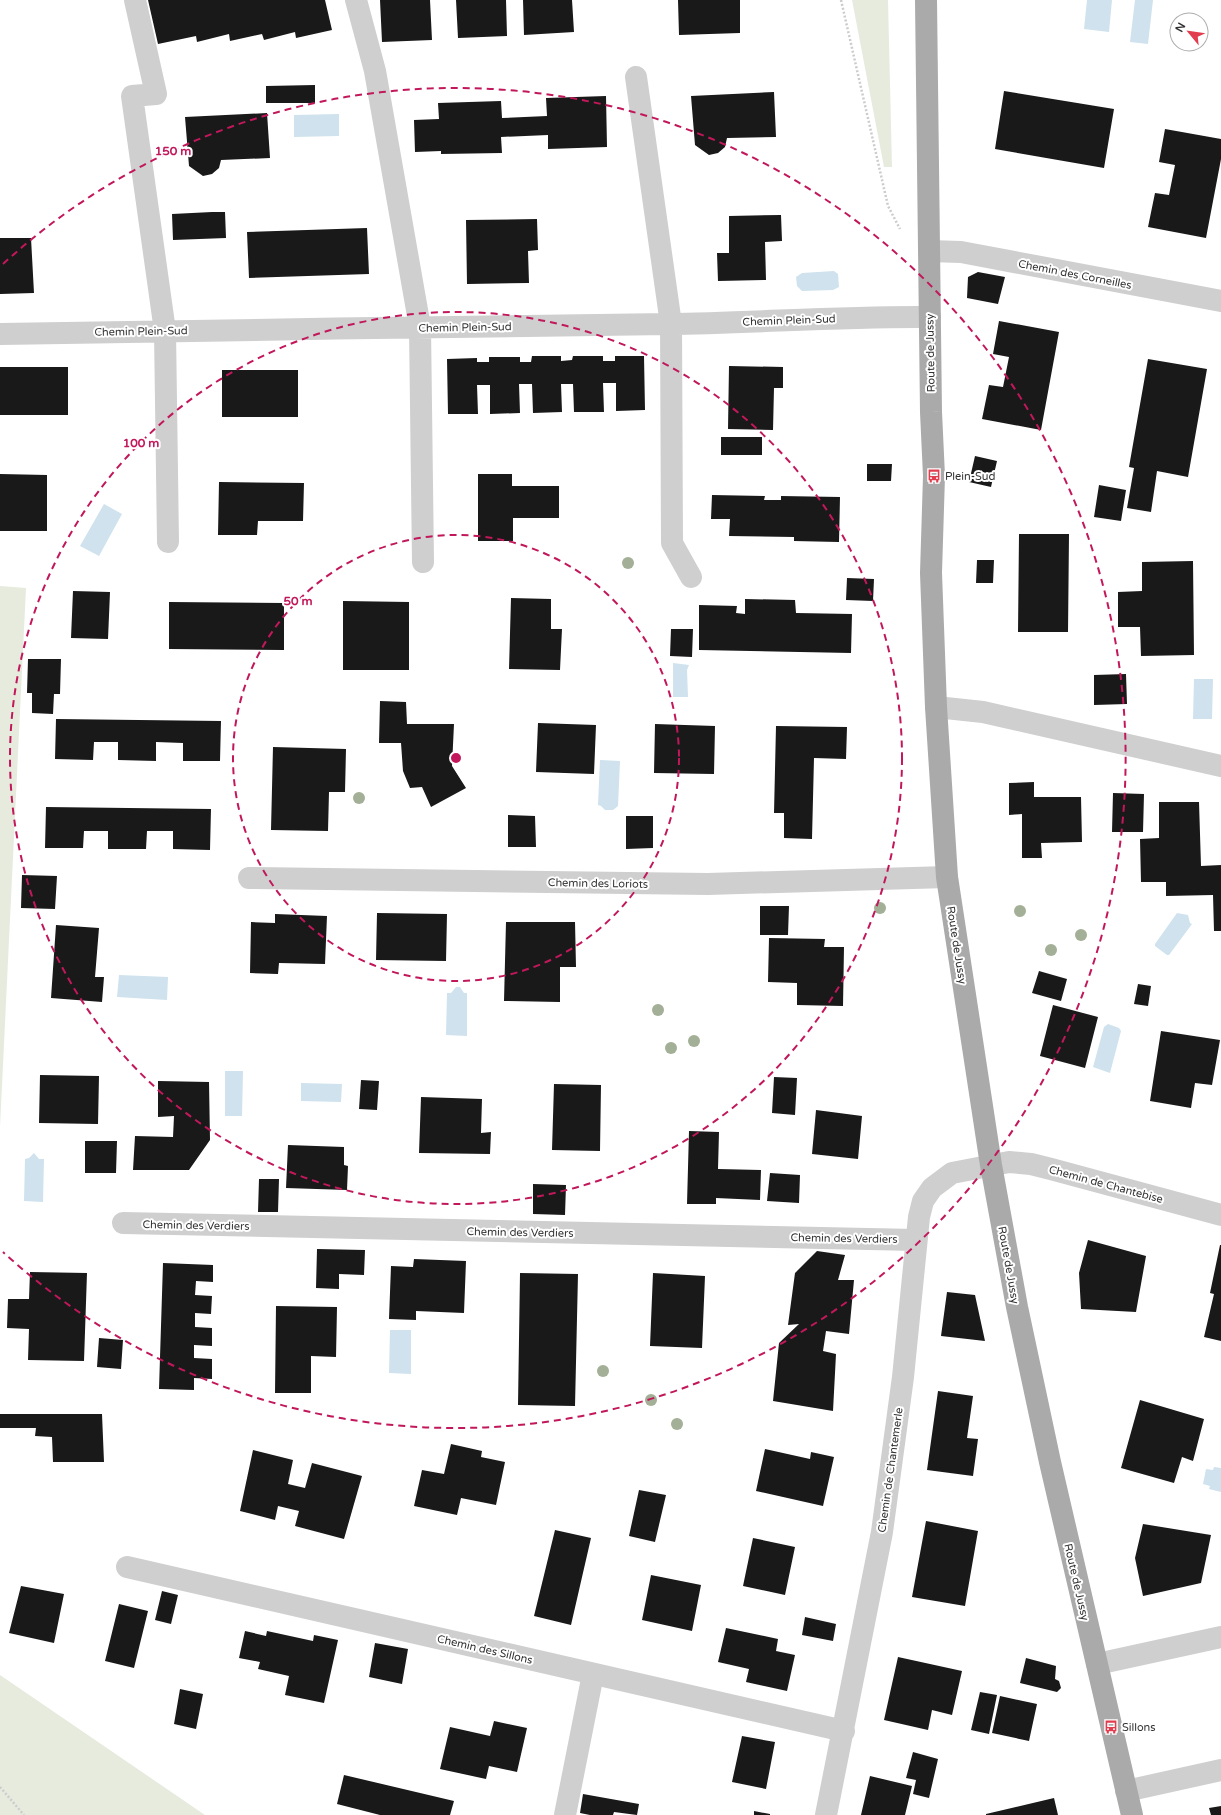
<svg xmlns="http://www.w3.org/2000/svg" width="1221" height="1815" font-family="'Varela Round',sans-serif">
  <style>
    .green { fill: #e6ebde }
    .water { fill: #cfe2ed }
    .building { fill: #191919 }
    .lines { fill: none; stroke-linecap: round; stroke-linejoin: round }
    .path { stroke: #ccc; stroke-width: 2.5; stroke-dasharray: 2 2; stroke-linecap: butt }
    .minor { stroke: #cfcfcf; stroke-width: 22 }
    .major { stroke: #aaa; stroke-width: 22 }
    .tree { fill: #a3af96 }
    .ring { fill: none; stroke: #c2185b; stroke-width: 2; stroke-dasharray: 7 5 }
    .labels { text-anchor: middle; stroke-width: 4; stroke-linejoin: round; paint-order: stroke }
    .street-label { font-size: 11px; fill: #323232; stroke: #fff }
    .poi-label { font-size: 11px; fill: #323232; stroke: #fff; text-anchor: start }
    .centre { fill: #c2185b; stroke: #fff; stroke-width: 2 }
    .ring-label { font-size: 12px; text-anchor: middle; font-weight: bold; fill: #c2185b; stroke: #fff; stroke-width: 4; stroke-linejoin: round; paint-order: stroke }
  </style>
  <rect width="100%" height="100%" fill="#fff"/>
  <!-- green -->
  <path class="green" d="M852,0H888L892,167H884Z
    M0,586L26,588L0,1127Z
    M0,1675L205,1815H0Z"/>
  <!-- water -->
  <path class="water" d="M1087,0H1112L1109,32L1084,29Z
    M1135,0H1153L1148,44L1130,42Z
    M339,114V136L294,137V115Z
    M834,271L838,274L839,287L833,290L802,291L797,286L796,277L802,273Z
    M104,504L122,514L99,556L80,546Z
    M673,663L689,665L687,670L688,697H673Z
    M1194,679H1213L1212,719H1193Z
    M600,760L620,761L618,806L613,810H605L601,806L598,805Z
    M1177,913L1188,915L1190,923L1192,924L1169,955H1167L1155,946V944Z
    M119,975L168,977L167,1000L117,997Z
    M456,987H460L464,993H467V1036L446,1035L447,993H451Z
    M1108,1024L1119,1028L1121,1031L1110,1073L1093,1067L1104,1027Z
    M225,1071H243L242,1116H225Z
    M301,1083L342,1084L341,1102L301,1101Z
    M34,1153L39,1159H44L43,1202L24,1201L25,1159L29,1158Z
    M390,1330H411V1374L389,1373Z
    M1214,1467L1221,1468V1492L1209,1489L1210,1486L1203,1484L1206,1469L1213,1470Z"/>
  <!-- building -->
  <path class="building" d="M148,0H325L332,30L296,38L295,32L264,40L262,34L230,41L229,34L197,42L196,36L158,44Z
    M380,0H430L432,40L382,42Z
    M456,0H506L507,36L458,38Z
    M523,0H572L574,32L524,35Z
    M678,0H740V33L679,35Z
    M315,85V103H266V86Z
    M1004,91L1114,109L1104,168L995,149Z
    M774,92L776,137L727,138L725,147L718,153L709,155L695,145L691,96Z
    M606,96L607,147L548,149V135L501,137L502,153L441,154V151L415,152L414,120L439,119L438,103L501,101L502,118L547,116L546,98Z
    M267,113L270,158L221,160L219,168L212,174L203,176L189,166L185,117Z
    M1165,129L1221,139V159L1206,238L1148,227L1155,193L1169,195L1175,165L1159,162Z
    M212,212H225L226,238L173,240L172,214Z
    M781,215L782,241L765,242L766,280L718,281L717,253H729V216Z
    M537,219L538,250L528,251L529,283L467,284L466,220Z
    M367,228L369,274L249,278L247,232Z
    M0,238H31L34,293L0,294Z
    M978,272L1005,277L998,304L967,298L968,277Z
    M999,321L1059,332L1041,430L982,419L989,385L1003,387L1009,357L993,354Z
    M532,356H561V361L572,360L573,356H603V361H615V356H644L645,410L616,411V383H603L604,412H574L573,384H561L562,412L533,413L532,384H519L520,413L490,414V385H477L478,414H448L447,359L477,358V362H489V357H520V362H531Z
    M1148,359L1207,369L1188,477L1157,471L1151,512L1127,508L1134,468L1129,467Z
    M729,366L783,367V388H774L773,430L728,429Z
    M0,367H68V415H0Z
    M222,370H298V417H222Z
    M721,437H762V455H721Z
    M975,456L997,461L991,487L969,482Z
    M867,464H892L891,481H867Z
    M0,474L47,475V531H0Z
    M478,474H512V486H559V518H513V541H478Z
    M219,482L304,483L303,521H258L257,535H218Z
    M1099,485L1126,490L1121,521L1094,517Z
    M712,495L765,496L764,500H781V496L840,497L839,542L794,541V537L729,536L730,519H711Z
    M1019,534H1069L1068,632H1018Z
    M977,560H994L993,583H976Z
    M1193,561L1194,655L1141,656L1140,627H1118V592L1142,591V562Z
    M847,578L874,579L873,601L846,600Z
    M73,591L110,592L108,639L71,638Z
    M511,598L551,599V629H562L560,670L509,669Z
    M745,599L795,600L796,613L852,614L851,653L699,650V605L737,606L736,613L745,614Z
    M343,601L409,602V670H343Z
    M169,602L284,603V650L169,649Z
    M671,629H693L692,657L670,656Z
    M28,659H61L60,694H54L53,714L32,713V693H27Z
    M1126,674L1127,704L1094,705V675Z
    M380,701L406,702L407,724H454L452,766L466,788L431,807L422,787L410,788L403,771L401,743H379Z
    M56,719L221,721L220,761H183V743L156,742V761L118,760V742H94L93,760L55,759Z
    M538,723L596,725L594,774L536,772Z
    M655,724L715,726L714,774L654,773Z
    M776,726L847,727L846,759L814,758L812,839L784,838V813H774Z
    M273,747L346,749L345,792H329L328,831L271,830Z
    M1034,782V797H1081L1082,842L1041,843L1042,858H1022V814L1009,815V783Z
    M1113,793L1144,794L1143,832H1112Z
    M1159,802H1199L1201,866L1221,865V931H1214L1213,895L1166,896V882H1141L1140,839L1159,838Z
    M46,807L211,809L210,850L173,849V831H147L146,849H108V831H84L83,848H45Z
    M508,815L535,816L536,847H508Z
    M626,816H653V848L626,849Z
    M22,875L57,876L55,909L21,908Z
    M760,906H789L788,935H760Z
    M377,913L447,914L446,961L376,960Z
    M275,914L327,916L325,964L279,963L278,974L250,973L251,922L275,923Z
    M506,922H575L576,967H560V1002L504,1001Z
    M56,925L99,928L95,977H104L102,1002L51,998Z
    M769,938L825,939L824,947H844L843,1006L797,1005V983L768,982Z
    M1039,971L1067,979L1061,1001L1032,993Z
    M1138,984L1151,986L1148,1006L1134,1004Z
    M1053,1005L1098,1017L1085,1068L1040,1056Z
    M1161,1031L1220,1040L1212,1085L1195,1083L1191,1108L1150,1101Z
    M40,1075L99,1076L98,1124L39,1123Z
    M774,1077L797,1078L795,1115L772,1113Z
    M361,1080L379,1081L377,1110L359,1109Z
    M158,1081L209,1082L210,1140L189,1170H133L135,1136L173,1137L174,1116L158,1117Z
    M554,1084L601,1085L600,1151L552,1150Z
    M421,1097L482,1099L481,1133L491,1132L490,1154L419,1153Z
    M816,1110L862,1116L858,1159L812,1154Z
    M689,1131L719,1132L718,1169L761,1170L760,1200L716,1198V1204H687Z
    M85,1141H117L116,1173H85Z
    M288,1145L344,1147V1165L348,1166L347,1190L286,1188Z
    M770,1173L800,1175L799,1203L767,1201Z
    M259,1179H279L278,1212H258Z
    M533,1184L566,1185L565,1215L533,1214Z
    M1088,1240L1146,1256L1136,1312L1081,1309L1079,1273Z
    M1220,1245H1221V1341L1204,1337L1214,1294L1210,1293Z
    M317,1249L365,1250L364,1275L339,1274V1289L316,1288Z
    M817,1251L845,1255L838,1280H854L849,1334L826,1331L823,1351L836,1354L833,1411L773,1401L779,1343L799,1324L788,1325L795,1273Z
    M414,1259L466,1261L464,1313L416,1311V1320L389,1319L391,1266L413,1267Z
    M163,1263L213,1265V1282L196,1281L195,1295L212,1296L211,1314L195,1313V1327L212,1328V1346L194,1345V1358L212,1359V1379L194,1378V1390L159,1389Z
    M30,1272L87,1273L84,1361L28,1360L29,1329L7,1328L8,1299H29Z
    M520,1273L578,1274L575,1406L518,1405Z
    M653,1273L705,1276L702,1348L650,1346Z
    M947,1292L975,1295L985,1341L941,1336Z
    M276,1306L337,1307L336,1357L311,1356V1393H275Z
    M99,1338L123,1340L121,1369L97,1367Z
    M938,1391L973,1396L967,1438L978,1439L973,1476L927,1470Z
    M1140,1400L1204,1419L1193,1461L1182,1457L1174,1483L1121,1468Z
    M0,1414H102L104,1462H53L52,1437L35,1436L36,1428H0Z
    M451,1444L482,1451L481,1457L505,1462L496,1505L461,1498L457,1515L414,1506L422,1470L444,1474Z
    M765,1449L810,1459L811,1452L834,1457L823,1506L756,1491Z
    M253,1450L293,1460L288,1484L305,1488L312,1463L362,1476L344,1539L295,1526L299,1511L278,1506L275,1520L240,1511Z
    M639,1490L666,1495L655,1542L629,1536Z
    M926,1521L978,1531L965,1606L912,1597Z
    M1143,1524L1211,1535L1201,1583L1143,1596L1135,1558Z
    M555,1530L591,1538L571,1625L534,1616Z
    M753,1538L795,1547L785,1595L743,1586Z
    M651,1575L701,1585L692,1631L642,1620Z
    M21,1586L64,1594L54,1643L9,1633Z
    M162,1591L178,1595L171,1624L155,1620Z
    M119,1604L148,1611L134,1668L105,1661Z
    M805,1617L836,1624L833,1641L802,1635Z
    M726,1628L778,1639L776,1651L795,1655L787,1691L746,1682L749,1669L718,1662Z
    M245,1631L266,1636L267,1631L313,1641L314,1635L338,1640L324,1703L285,1695L289,1676L258,1669L260,1662L239,1658Z
    M375,1643L408,1649L402,1684L369,1677Z
    M898,1657L962,1671L952,1715L932,1710L928,1730L884,1720Z
    M1026,1658L1056,1666L1055,1679L1059,1681L1061,1688L1057,1692L1020,1683Z
    M180,1689L203,1694L196,1729L174,1724Z
    M980,1692L997,1695L989,1734L971,1730Z
    M1000,1696L1037,1704L1029,1741L992,1733Z
    M494,1721L527,1728L517,1772L489,1766L486,1779L440,1769L450,1727L490,1736Z
    M742,1736L775,1742L766,1789L732,1782Z
    M913,1752L938,1759L929,1798L913,1794L916,1780L906,1778Z
    M344,1775L454,1801L450,1815H380L337,1804Z
    M870,1776L912,1786L905,1815H861Z
    M583,1794L639,1804L637,1815L614,1812L613,1815H590L580,1813Z
    M1054,1798L1058,1815H986V1814Z
    M1221,1806V1815H1211L1209,1808Z
    M754,1811L770,1814V1815H754Z"/>
  <g class="lines">
    <!-- path -->
    <path class="path" d="M841,0L888,206L900,229
      M0,1787L24,1815"/>
    <!-- minor -->
    <path class="minor" d="M135,0L156,94L132,96L165,331L168,542
      M356,0L375,71L420,327L423,562
      M636,77L671,324L672,543L691,577
      M929,251L961,252L1221,301
      M0,334C223,329 445,328 668,324C755,323 842,316 930,317
      M936,707L983,712L1221,766
      M249,878L708,884L947,877
      M123,1223L916,1240
      M127,1567L844,1731
      M1097,1664L1221,1637
      M1126,1791L1221,1770
      M565,1815L593,1674
      M826,1815L882,1532L903,1377L919,1217L923,1201L932,1188L952,1173L1009,1162L1031,1164L1051,1169L1221,1215"/>
    <!-- major -->
    <path class="major" d="M926,0L931,412L934,476L931,573L936,707L947,877L991,1165L1017,1307L1050,1462L1132,1815"/>
  </g>
  <!-- trees -->
  <g class="tree">
    <circle cx="628" cy="563" r="6"/>
    <circle cx="359" cy="798" r="6"/>
    <circle cx="880" cy="908" r="6"/>
    <circle cx="1020" cy="911" r="6"/>
    <circle cx="1081" cy="935" r="6"/>
    <circle cx="1051" cy="950" r="6"/>
    <circle cx="658" cy="1010" r="6"/>
    <circle cx="694" cy="1041" r="6"/>
    <circle cx="671" cy="1048" r="6"/>
    <circle cx="603" cy="1371" r="6"/>
    <circle cx="651" cy="1400" r="6"/>
    <circle cx="677" cy="1424" r="6"/>
  </g>
  <!-- distance rings -->
  <g class="ring">
    <circle cx="456" cy="758" r="223"/>
    <circle cx="456" cy="758" r="446"/>
    <path d="M3 264A670 670 0 1 1 3 1252"/>
  </g>
  <!-- icons -->
  <defs>
    <g id="bus-bare" transform="scale(1.08)"><path d="M-5-6H5V4H4V6H2V4H-2V6H-4V4H-5ZM-3.5-4V0h7V-4ZM-3.5 1.2v1.5H-2V1.2ZM2 1.2v1.5H3.5V1.2Z" fill="#e13d4e" stroke="#fff" stroke-width="2.5" paint-order="stroke"/></g>
  </defs>
  <g fill-rule="evenodd">
    <use href="#bus-bare" x="934" y="476"/>
    <use href="#bus-bare" x="1111" y="1727"/>
  </g>
  <g class="labels">
    <!-- street labels -->
    <g class="street-label">
      <text transform="translate(1075 274) rotate(11)" y="4">Chemin des Corneilles</text>
      <text transform="translate(789 320) rotate(-2)" y="4">Chemin Plein-Sud</text>
      <text transform="translate(465 327) rotate(-1)" y="4">Chemin Plein-Sud</text>
      <text transform="translate(141 331) rotate(-1)" y="4">Chemin Plein-Sud</text>
      <text transform="translate(930 353) rotate(-91)" y="4">Route de Jussy</text>
      <text transform="translate(598 883) rotate(1)" y="4">Chemin des Loriots</text>
      <text transform="translate(957 945) rotate(81)" y="4">Route de Jussy</text>
      <text transform="translate(1106 1184) rotate(15)" y="4">Chemin de Chantebise</text>
      <text transform="translate(196 1225) rotate(1)" y="4">Chemin des Verdiers</text>
      <text transform="translate(520 1232) rotate(1)" y="4">Chemin des Verdiers</text>
      <text transform="translate(844 1238) rotate(1)" y="4">Chemin des Verdiers</text>
      <text transform="translate(1009 1265) rotate(80)" y="4">Route de Jussy</text>
      <text transform="translate(890 1470) rotate(-82)" y="4">Chemin de Chantemerle</text>
      <text transform="translate(1077 1582) rotate(77)" y="4">Route de Jussy</text>
      <text transform="translate(485 1649) rotate(13)" y="4">Chemin des Sillons</text>
    </g>
    <!-- poi labels -->
    <g class="poi-label">
      <text x="945" y="480">Plein-Sud</text>
      <text x="1122" y="1731">Sillons</text>
    </g>
  </g>
  <circle cx="456" cy="758" r="6" class="centre"/>
  <g class="ring-label">
    <text x="173" y="155">150 m</text>
    <text x="141" y="447">100 m</text>
    <text x="298" y="605">50 m</text>
  </g>
  <!-- north arrow -->
  <g transform="translate(1189 32) rotate(299)"><circle r="19" fill="#ffffff" stroke="#adadad"/>
  <path d="M0-3L7 15L0 10L-7 15Z" fill="#e13d4e"/>
  <text y="-6" font-size="11" font-weight="bold" text-anchor="middle" fill="#323232">N</text>
  </g>
</svg>
